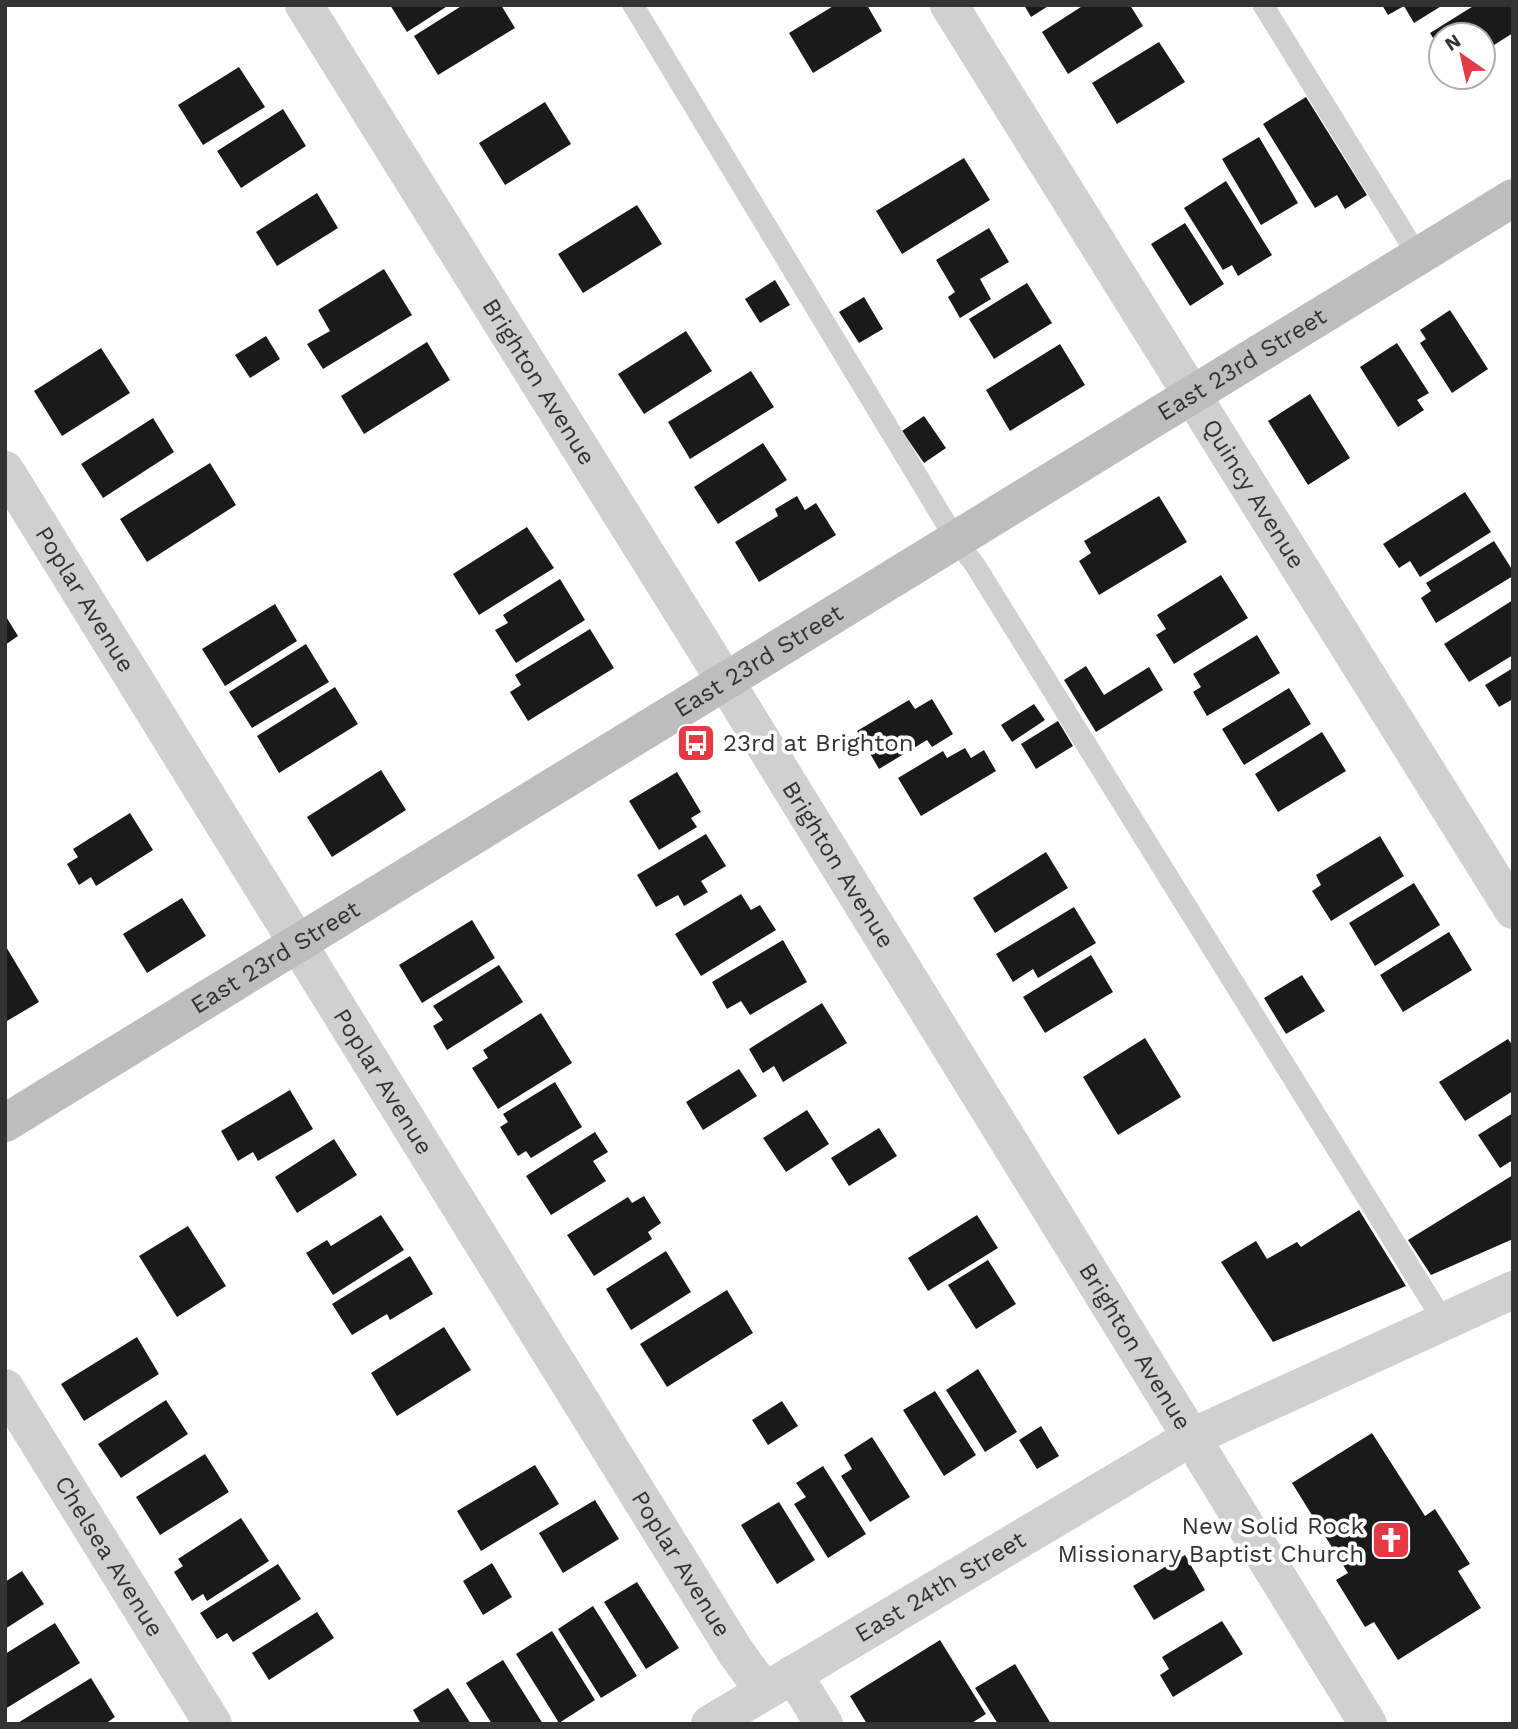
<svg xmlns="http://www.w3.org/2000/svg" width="1518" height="1729" font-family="'Work Sans',sans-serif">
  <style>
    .building { fill: #1a1a1a }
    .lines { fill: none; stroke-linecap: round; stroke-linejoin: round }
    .service { stroke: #d0d0d0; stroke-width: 21 }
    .minor { stroke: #d0d0d0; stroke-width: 38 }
    .secondary { stroke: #bdbdbd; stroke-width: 38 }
    .labels { text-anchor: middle; stroke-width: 7; stroke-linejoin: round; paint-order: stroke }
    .street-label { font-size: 24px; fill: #333; stroke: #fff }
    .poi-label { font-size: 24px; fill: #333; stroke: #fff; text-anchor: start }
  </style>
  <rect width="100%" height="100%" fill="#fff"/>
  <!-- building -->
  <path class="building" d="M390,5H449L407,32Z
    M463,5H501L515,28L438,75L414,36Z
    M835,5H867L882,31L813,73L789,33Z
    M1024,5H1050L1031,17Z
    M1084,5H1130L1143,26L1068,74L1042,32Z
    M1382,5H1443L1414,23L1404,6L1388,15Z
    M1475,5H1513V33L1483,52V35H1441V51L1430,33Z
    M1159,42L1185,82L1117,124L1092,83Z
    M239,67L265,107L203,145L178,105Z
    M1306,97L1367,195L1345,209L1337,195L1315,208L1263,124Z
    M545,102L571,144L505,185L479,143Z
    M283,109L306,146L241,188L217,151Z
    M1259,137L1298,203L1261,225L1222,159Z
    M964,158L990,200L902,254L876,211Z
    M1226,181L1272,255L1238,276L1232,265L1223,270L1184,208Z
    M317,193L338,228L277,266L256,232Z
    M637,205L662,244L583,293L558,254Z
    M1185,223L1224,284L1190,306L1151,244Z
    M989,228L1009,262L980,279L991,299L960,318L948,297L955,292L936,260Z
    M384,269L412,315L323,369L307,344L330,331L318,310Z
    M775,280L790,305L760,323L745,299Z
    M1027,283L1052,323L994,359L969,319Z
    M864,297L883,329L859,343L839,312Z
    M1450,310L1488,369L1452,393L1420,343L1426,339L1420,330Z
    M686,331L712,371L644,414L618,374Z
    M266,336L280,359L250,378L235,355Z
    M427,342L450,380L364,434L341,396Z
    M1397,343L1429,393L1417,400L1424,410L1398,427L1360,367Z
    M1060,344L1085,385L1010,431L986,390Z
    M101,348L130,393L62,436L34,391Z
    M751,371L774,407L690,459L668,422Z
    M1310,394L1350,458L1308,485L1268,421Z
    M924,416L946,448L924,463L902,431Z
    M153,418L174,452L103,498L81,464Z
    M763,443L787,480L718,524L694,487Z
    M210,463L236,505L147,562L120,519Z
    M1465,492L1491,532L1420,577L1410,561L1399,568L1383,544Z
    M797,496L805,510L816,503L836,535L759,582L735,542L778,516L775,509Z
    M1159,496L1187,542L1099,595L1079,561L1091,553L1084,541Z
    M527,527L554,568L479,615L453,574Z
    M1494,541L1513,571V576L1436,623L1421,598L1431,591L1426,583Z
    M1221,575L1248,618L1174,664L1156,635L1166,629L1157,615Z
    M560,579L585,620L516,663L495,630L508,623L503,615Z
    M1513,600V655L1469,682L1444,644Z
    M275,604L297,641L225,686L202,649Z
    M5,615L18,636L5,645Z
    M590,629L614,668L528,721L510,692L521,685L515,675Z
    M1257,635L1280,673L1207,716L1193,692L1201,687L1193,674Z
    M306,644L329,682L252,728L229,692Z
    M1086,666L1104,695L1149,667L1163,690L1096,732L1064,680Z
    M1513,668V699L1499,707L1485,685Z
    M335,687L358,724L279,773L257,736Z
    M1289,688L1311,724L1244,765L1222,729Z
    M932,699L953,734L932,747L927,740L879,769L857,731L909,700L915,709Z
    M1034,704L1045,720L1012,742L1001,725Z
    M1058,721L1073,746L1036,769L1021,744Z
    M1322,732L1346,771L1278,812L1255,774Z
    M965,748L971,758L984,750L996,771L921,816L898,778L943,751L947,758Z
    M381,770L406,810L332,857L307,817Z
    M677,772L701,812L691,818L697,827L659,850L629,801Z
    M130,813L153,850L96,886L91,877L79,885L67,864L78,857L73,849Z
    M706,834L726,866L701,881L708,892L684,906L678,895L656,907L637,875Z
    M1380,836L1404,876L1331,921L1312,891L1321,885L1316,875Z
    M1046,852L1068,888L995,933L973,898Z
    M1414,883L1440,925L1375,966L1349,923Z
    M741,894L751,910L760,905L776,930L701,976L675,934Z
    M182,898L206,936L147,973L123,934Z
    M1074,907L1096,943L1038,978L1033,969L1013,982L996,954Z
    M472,920L495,958L422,1003L399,965Z
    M1449,932L1472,970L1403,1012L1380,975Z
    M783,940L807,982L750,1015L741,1001L727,1009L712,982Z
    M5,945L39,1002L7,1021L5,1018Z
    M1091,955L1113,992L1045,1033L1023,997Z
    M499,965L523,1002L447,1050L433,1026L443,1020L433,1006Z
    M1302,975L1325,1011L1286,1034L1264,998Z
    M822,1003L847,1043L783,1082L774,1066L763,1073L749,1049Z
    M541,1013L572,1063L498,1109L472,1068L488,1058L483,1050Z
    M1145,1038L1181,1097L1118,1135L1083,1077Z
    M1508,1039L1513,1046V1091L1465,1121L1439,1082Z
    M739,1069L757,1096L703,1130L686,1102Z
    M555,1082L582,1127L531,1158L526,1151L518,1156L500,1127L508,1122L503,1114Z
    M290,1090L313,1129L258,1161L253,1152L238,1161L221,1131Z
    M807,1110L829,1144L786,1172L763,1138Z
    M1513,1113V1160L1500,1168L1478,1135Z
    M879,1128L897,1156L849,1186L831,1158Z
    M595,1132L608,1152L593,1161L606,1181L551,1215L526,1176Z
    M334,1139L357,1175L297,1213L275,1177Z
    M1513,1175V1239L1431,1275L1408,1240Z
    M644,1196L661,1223L648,1232L652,1239L594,1276L567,1235L628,1197L632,1203Z
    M1359,1210L1406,1286L1273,1342L1221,1262L1256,1241L1267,1259L1297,1242L1301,1247Z
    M381,1215L404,1250L333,1295L306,1253L327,1240L331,1246Z
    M977,1215L998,1248L928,1291L908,1258Z
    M188,1226L226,1286L177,1317L139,1256Z
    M666,1251L691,1292L631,1330L606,1289Z
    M410,1256L433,1294L390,1320L387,1314L352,1335L332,1304Z
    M988,1260L1016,1304L976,1329L948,1285Z
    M727,1290L753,1333L667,1387L640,1344Z
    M444,1327L471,1370L397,1416L371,1373Z
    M137,1337L159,1374L84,1421L61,1384Z
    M978,1369L1017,1432L985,1452L946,1390Z
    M935,1391L976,1455L944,1476L903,1410Z
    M166,1400L188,1434L121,1478L98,1444Z
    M782,1401L798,1426L768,1445L752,1420Z
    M1041,1426L1059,1456L1037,1469L1019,1440Z
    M1372,1433L1425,1516L1435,1509L1470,1564L1458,1571L1481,1608L1398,1660L1374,1622L1365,1627L1336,1580L1348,1573L1292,1483Z
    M872,1437L910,1497L870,1522L841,1476L852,1469L844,1455Z
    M205,1454L229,1492L160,1535L136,1497Z
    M535,1465L559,1504L481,1551L457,1511Z
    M823,1466L866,1534L828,1558L794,1504L806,1497L796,1483Z
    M595,1500L619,1539L563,1573L539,1533Z
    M779,1502L815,1560L777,1584L741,1525Z
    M241,1518L269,1561L207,1601L203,1594L192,1601L174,1572L183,1566L178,1559Z
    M1185,1555L1205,1590L1154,1620L1133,1586Z
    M492,1563L512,1597L483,1615L463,1581Z
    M278,1564L301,1599L233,1642L227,1633L217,1639L200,1613Z
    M22,1571L44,1604L5,1629V1582Z
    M637,1582L679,1648L646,1669L604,1602Z
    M593,1606L637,1676L601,1698L558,1629Z
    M317,1612L334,1638L269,1680L252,1653Z
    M1222,1621L1243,1654L1173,1697L1160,1675L1169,1669L1162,1657Z
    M55,1623L80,1663L5,1709V1654Z
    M552,1631L595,1700L559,1723L516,1654Z
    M940,1640L986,1714L970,1724H867L850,1696Z
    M503,1660L543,1724H492L466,1683Z
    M1015,1664L1051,1724H998L975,1688Z
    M91,1678L115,1717L105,1724H16Z
    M448,1688L471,1724H421L413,1710Z"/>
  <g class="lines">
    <!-- service -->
    <path class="service" d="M633,5L956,540L975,565L1444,1322
      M1263,5L1418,256"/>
    <!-- minor -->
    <g class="minor">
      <path id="s1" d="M304,5L701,642L1368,1724"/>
      <path id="s2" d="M949,5L1513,910"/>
      <path id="s3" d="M5,470L735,1651L764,1691"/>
      <path id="s4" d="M5,1388L213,1724"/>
      <path d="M793,1674L824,1724"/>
      <path id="s5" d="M710,1724L1190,1438L1513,1290"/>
    </g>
    <!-- secondary -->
    <path class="secondary" id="s6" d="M5,1123L1513,198"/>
  </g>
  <!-- icons -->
  <defs>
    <g id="bus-square" transform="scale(2.0125)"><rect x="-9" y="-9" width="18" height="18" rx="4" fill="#e63946" stroke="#fff"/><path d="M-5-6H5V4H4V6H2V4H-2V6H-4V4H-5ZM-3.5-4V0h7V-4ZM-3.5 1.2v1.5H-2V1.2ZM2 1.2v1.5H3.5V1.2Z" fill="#fff"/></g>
    <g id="church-square" transform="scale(2.0125)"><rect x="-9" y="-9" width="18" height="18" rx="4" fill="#e63946" stroke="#fff"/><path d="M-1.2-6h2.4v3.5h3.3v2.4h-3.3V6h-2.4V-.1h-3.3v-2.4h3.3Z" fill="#fff"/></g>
  </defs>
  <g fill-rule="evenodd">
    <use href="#bus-square" x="696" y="743"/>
    <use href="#church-square" x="1391" y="1540"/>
  </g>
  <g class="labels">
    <!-- street labels -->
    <g class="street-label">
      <text dy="8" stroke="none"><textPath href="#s6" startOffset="1451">East 23rd Street</textPath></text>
      <text dy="8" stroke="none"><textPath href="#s1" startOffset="444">Brighton Avenue</textPath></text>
      <text dy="8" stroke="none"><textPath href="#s2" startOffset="576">Quincy Avenue</textPath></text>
      <text dy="8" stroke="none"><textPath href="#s3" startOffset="152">Poplar Avenue</textPath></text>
      <text dy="8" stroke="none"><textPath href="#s6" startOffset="884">East 23rd Street</textPath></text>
      <text dy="8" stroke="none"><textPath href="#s1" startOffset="1012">Brighton Avenue</textPath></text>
      <text dy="8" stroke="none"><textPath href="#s6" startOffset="317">East 23rd Street</textPath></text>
      <text dy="8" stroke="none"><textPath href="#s3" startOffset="719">Poplar Avenue</textPath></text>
      <text dy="8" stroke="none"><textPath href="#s1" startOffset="1578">Brighton Avenue</textPath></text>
      <text dy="8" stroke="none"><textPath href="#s4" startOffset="198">Chelsea Avenue</textPath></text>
      <text dy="8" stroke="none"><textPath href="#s3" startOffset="1286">Poplar Avenue</textPath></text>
      <text dy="8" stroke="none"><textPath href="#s5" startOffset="268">East 24th Street</textPath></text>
    </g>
    <!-- poi labels -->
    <g class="poi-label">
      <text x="723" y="751">23rd at Brighton</text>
      <text x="1364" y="1534" text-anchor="end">New Solid Rock<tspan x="1364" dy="28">Missionary Baptist Church</tspan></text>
    </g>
  </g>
  <!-- border -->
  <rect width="1518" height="1729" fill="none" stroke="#333333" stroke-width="14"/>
  <!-- north arrow -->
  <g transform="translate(1462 56) rotate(326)"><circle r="33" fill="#ffffff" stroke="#adadad" stroke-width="2"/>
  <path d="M0-5L12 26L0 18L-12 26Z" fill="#e63946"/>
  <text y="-10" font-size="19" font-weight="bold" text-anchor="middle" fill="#333333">N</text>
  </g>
</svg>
